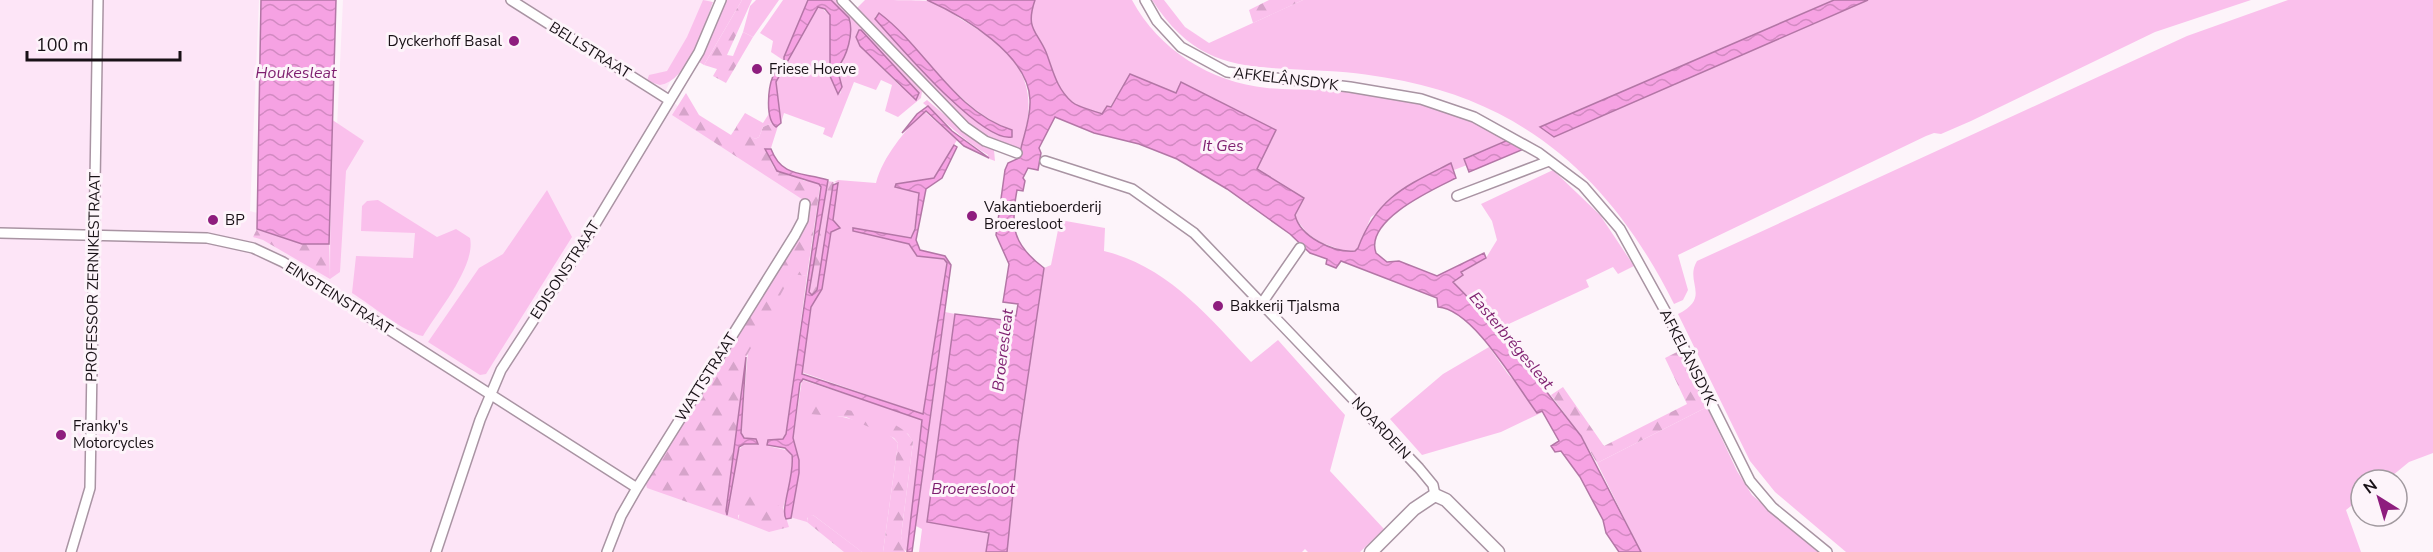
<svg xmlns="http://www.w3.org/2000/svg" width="2433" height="552" font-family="'Nunito Sans',sans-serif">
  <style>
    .built { fill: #fde5f7 }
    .grass { fill: #fac0ec; fill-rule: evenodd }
    .forest { fill: url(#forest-firs) }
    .water { fill: url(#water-waves); stroke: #b376a6; stroke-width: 1.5 }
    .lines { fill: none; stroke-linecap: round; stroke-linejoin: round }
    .street-casing { stroke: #a994a3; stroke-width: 12 }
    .secondary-casing { stroke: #a994a3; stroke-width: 15 }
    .street { stroke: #fff; stroke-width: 9 }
    .secondary { stroke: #fff; stroke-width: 12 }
    .poi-dot { fill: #8e1d7e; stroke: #fdf4fa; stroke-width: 2 }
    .labels { text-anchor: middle; stroke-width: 6; stroke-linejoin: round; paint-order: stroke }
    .poi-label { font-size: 15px; fill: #181116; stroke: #fdf4fa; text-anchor: start }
    .street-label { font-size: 15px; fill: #181116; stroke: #fdf4fa }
    .water-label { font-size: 16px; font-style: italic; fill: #7e1e6f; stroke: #fdf4fa }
  </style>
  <defs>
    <pattern id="forest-firs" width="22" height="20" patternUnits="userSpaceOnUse" patternTransform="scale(1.5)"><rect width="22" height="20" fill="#fac0ec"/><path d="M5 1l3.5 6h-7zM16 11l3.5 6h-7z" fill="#d6a4ca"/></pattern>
    <pattern id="water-waves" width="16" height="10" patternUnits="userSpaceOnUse" patternTransform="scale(1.5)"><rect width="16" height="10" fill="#f6a2e3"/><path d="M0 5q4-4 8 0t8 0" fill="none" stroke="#d28ac2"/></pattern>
  </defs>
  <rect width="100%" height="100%" fill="#fdf4fa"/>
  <!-- built -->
  <path class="built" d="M0,0H259L250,211L332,234L343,0H711L665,92L681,110L752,159L825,201L769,315L662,477L800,507L864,552H0Z"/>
  <!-- grass -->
  <path class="grass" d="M703,0L713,2C704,26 688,81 660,85L647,81L649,75L667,71L687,37Z
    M726,0H742L704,65L699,62Z
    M756,0H779L753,37L743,32L750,6Z
    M783,0H808L783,60L771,52L773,41L760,33Z
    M831,0H837L849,12L922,91L921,98L898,117L885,111L892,85L881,80L876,90L854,82L832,138L823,134L825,128L784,113L781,123L776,82L815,9L820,7L830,15V76L840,94L842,87L837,68C849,55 851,35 849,18ZM861,30L919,93L900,86L860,46Z
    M865,0C882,0 915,0 929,1C943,6 957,17 969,24C1023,57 1041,89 1020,149C1011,146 1001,145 991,140C943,115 894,49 857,8ZM879,13C926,50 954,108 1012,130L997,134C949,105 911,60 875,17Z
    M1035,0H1132C1159,50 1210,82 1267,88C1302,91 1337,88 1372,92C1421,99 1465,116 1508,140L1464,158L1467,165L1454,170L1451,164L1371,217L1358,248L1355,251H1344L1320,242L1307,233L1257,169L1275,130L1181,82L1176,93L1130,75L1110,107L1102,114C1093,110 1079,108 1072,102C1056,89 1053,70 1046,52C1037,31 1025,29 1035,0Z
    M1152,0H1164L1185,27L1209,43L1303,0H1834L1791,18L1554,137L1868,0H2251L2155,32L1971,121L1941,134L1934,133L1926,136L1678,255L1688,290L1683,300L1674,304C1616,188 1535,108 1404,81C1379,76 1352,72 1327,71C1249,66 1200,74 1152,0Z
    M2288,0H2433V453L2409,462L2387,480H2361V498L2346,510L2361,552H1846L1775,492L1750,461L1678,314C1712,297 1684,282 1697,261L2187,36Z
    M927,100L966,133L994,150L995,161L987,158L988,155C963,140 943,120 923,103Z
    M924,111L957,140L934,178L898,184L896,187L919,193L917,219L912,236L908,239L853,228V230L909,244C916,258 929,257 944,259L947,263L923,414L801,372L811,307L822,289L831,232L839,229L833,222L838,183L834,182L838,180L876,183C883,156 905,131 924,111Z
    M770,112L772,123L763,127L759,137L755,139L736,127L745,113L763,123Z
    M331,119L364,141L346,171L340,272L330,279Z
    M1553,170L1600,215L1634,266L1618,274L1613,267L1586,280L1589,287L1498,329L1452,282L1462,275L1461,272L1486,258L1497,240L1492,221L1481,204Z
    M547,190L572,237L486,374L480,375L428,342L479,268L503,254Z
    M378,200L437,237L456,229L470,238C476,266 438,311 423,336C405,333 370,304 352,293L356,256L413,258L415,233L361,231L362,206L367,201Z
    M1060,220L1105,228L1104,251C1167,266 1208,316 1251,362L1278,340L1345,415L1330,471L1384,529L1360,552H1308L1305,549L1302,552H1007L1018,444L1044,268L1051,265Z
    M792,273L807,276L786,434L783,439L768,440V446L790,451C798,472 788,489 783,508L778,506L738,515V520L727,516L738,451L744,444L757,445L756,440L744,438L741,433L748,351Z
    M945,312L955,314L927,521L989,533L986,552H919L922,529L916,526Z
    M1489,347L1508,374L1543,412L1501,432L1422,455L1390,419L1443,374Z
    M802,380L922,419V434L907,552L903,548L901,536L913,442L908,434L869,416L832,415C851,418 885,427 898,443L883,552H862L813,515L807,518V522L790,517L799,473L793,438Z
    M1707,407L1737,471L1752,495L1818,552H1641L1597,463Z"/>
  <!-- forest -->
  <path class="forest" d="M742,0H752L727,55L733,56L743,32L753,37L726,83L713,76L717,69L704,65Z
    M1269,0H1303L1253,23L1249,10Z
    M686,93L699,115L731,135L737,126L755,139L759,137L763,127L772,123L778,126L771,148L765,149L774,168L805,181L821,180L807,276L792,274L746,357L727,516L647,488L646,484L807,222L808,203L672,115Z
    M827,181L834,182L817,290L812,295L809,293Z
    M257,229L302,244H329L330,279L263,240L253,237Z
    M1679,351L1707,407L1597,463L1581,436L1551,395L1563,387L1604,446L1687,404L1665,358Z
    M811,405C836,407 903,416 913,442L901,536L905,552H883L898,443L894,438L846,417L810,414Z
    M750,491L783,508L789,527L769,532L738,520L745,492Z
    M813,515L862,552H844L807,522L808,516Z"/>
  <!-- water -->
  <path class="water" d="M261,0H336L329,244H302L257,229Z
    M808,0H831L849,18C854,33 847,57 837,68L842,87L838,94L830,76V15L825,9L818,7L776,82L781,123L776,127C765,119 768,88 773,76C777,68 781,69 784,63V57Z
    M927,0H1035C1025,29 1037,31 1046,52C1053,70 1056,88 1072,102C1079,108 1093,110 1102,114L1107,106L1111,107L1130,74L1176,93L1181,82L1276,130L1257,169L1304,198L1295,215C1300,237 1334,253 1355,251L1358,248C1377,197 1406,186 1451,163L1456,178C1434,189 1364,220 1376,253L1387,262L1399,261L1437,276L1484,253L1486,258L1461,272L1463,275L1453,282L1493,323L1581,436L1641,552H1619L1606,533L1603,520L1580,477L1561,451L1555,452L1551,446L1559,441L1542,411L1537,413C1516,385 1473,309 1438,307L1437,298L1341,261L1336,268L1326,264L1327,259L1310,253L1290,234L1227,189L1177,159L1139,144L1094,133L1055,117L1039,148L1041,153L1038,170L1028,168L1023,178L1025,181L1023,191L1017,190C1010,227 1013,245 1044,268L1018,444L1007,552H986L989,533L927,522L955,314L1003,320V315L1016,316L1018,304L1003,302L1009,264L996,235L1005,170L1008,163L1019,158C1022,138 1031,121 1030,100C1029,55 963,16 927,0Z
    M1834,0H1868L1554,137L1540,127Z
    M879,13C926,48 953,111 1012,130V137C982,144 896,42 875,19Z
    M859,30H861L919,93L916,100L860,46L856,37Z
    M928,106L952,131L989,158L964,146L926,111L902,133L917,114Z
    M1508,140L1524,149L1469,172L1464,159Z
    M954,145L957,147L942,178L926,189L916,240L920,250L945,256L951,265L912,552H907L922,420L803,379L800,383L793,438L799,460V473L791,518L786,519C780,508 795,476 792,455L785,448L767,445L768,440L783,439L786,434L821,187L819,184L777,171L765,149H771C782,178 803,172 828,180L809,292L812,295L817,290L833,185L838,183L833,220L840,228L831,232L822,289L811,307L802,374L923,414L947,263L944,259L917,256L909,244L853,231V228L911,238L915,229L919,193L895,187L896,184L934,178Z
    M746,357L741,433L744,438L756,439L758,444H744L739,447L727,515L726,511Z"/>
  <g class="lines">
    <!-- street casing -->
    <g class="street-casing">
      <path id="street" d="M511,0L669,100
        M842,0L965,127L985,141L1017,153
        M1145,0L1157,21L1181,47L1227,72L1350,87L1421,99L1474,117L1539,153L1583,186L1620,229L1668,316L1750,481L1772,507L1827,552
        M1045,161L1132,189L1194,233L1419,468L1433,485L1435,495
        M1457,196L1549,161
        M0,233L207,238L253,248L283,262L637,488
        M1262,303L1300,248
        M71,552L90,488L98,0
        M436,552L480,420L501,370L585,241L699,52L721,0
        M607,552L621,516L637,488L795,235L803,220L805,204"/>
    </g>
    <!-- secondary casing -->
    <g class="secondary-casing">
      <path id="secondary" d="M1371,552L1414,509L1435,495L1446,500L1498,552"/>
    </g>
    <!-- street -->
    <use href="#street" class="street"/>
    <!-- secondary -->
    <use href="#secondary" class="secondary"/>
  </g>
  <!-- markers -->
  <g class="poi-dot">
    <circle cx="514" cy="41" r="6"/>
    <circle cx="757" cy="69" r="6"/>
    <circle cx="972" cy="216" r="6"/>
    <circle cx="213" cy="220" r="6"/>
    <circle cx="1218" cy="306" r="6"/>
    <circle cx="61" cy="435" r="6"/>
  </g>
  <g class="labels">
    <!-- poi labels -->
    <g class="poi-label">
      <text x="502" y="46" text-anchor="end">Dyckerhoff Basal</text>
      <text x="769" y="74">Friese Hoeve</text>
      <text x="984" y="212">Vakantieboerderij<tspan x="984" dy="17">Broeresloot</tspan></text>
      <text x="225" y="225">BP</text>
      <text x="1230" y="311">Bakkerij Tjalsma</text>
      <text x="73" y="431">Franky's<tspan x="73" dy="17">Motorcycles</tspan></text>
    </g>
    <!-- street labels -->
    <g class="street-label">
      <text transform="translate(590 50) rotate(32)" y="5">BELLSTRAAT</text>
      <text transform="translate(1286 79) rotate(7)" y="5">AFKELÂNSDYK</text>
      <text transform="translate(565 270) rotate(-57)" y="5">EDISONSTRAAT</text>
      <text transform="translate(93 277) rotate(-89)" y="5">PROFESSOR ZERNIKESTRAAT</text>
      <text transform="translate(339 298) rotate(32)" y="5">EINSTEINSTRAAT</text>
      <text transform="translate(1688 357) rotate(63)" y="5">AFKELÂNSDYK</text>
      <text transform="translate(706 377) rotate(-58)" y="5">WATTSTRAAT</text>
      <text transform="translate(1381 428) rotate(47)" y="5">NOARDEIN</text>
    </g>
    <!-- water labels -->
    <g class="water-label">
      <text x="296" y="78">Houkesleat</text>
      <text x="1223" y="151">It Ges</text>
      <text transform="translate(1512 340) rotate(50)" y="6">Easterbrégesleat</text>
      <text transform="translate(1002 350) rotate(-83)" y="6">Broeresleat</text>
      <text x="973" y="494">Broeresloot</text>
    </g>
  </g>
  <!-- north arrow -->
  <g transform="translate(2379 498) rotate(323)"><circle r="28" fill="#fdf4fa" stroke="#a1999f" stroke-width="1.5"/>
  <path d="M0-4.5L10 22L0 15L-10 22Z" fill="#8e1d7e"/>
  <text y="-9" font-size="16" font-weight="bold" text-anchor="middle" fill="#181116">N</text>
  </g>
  <!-- scale -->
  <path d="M27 51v9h153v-9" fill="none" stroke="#181116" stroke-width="3"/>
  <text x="36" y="51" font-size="18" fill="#181116" stroke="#fdf4fa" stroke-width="4.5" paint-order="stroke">100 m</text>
</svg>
